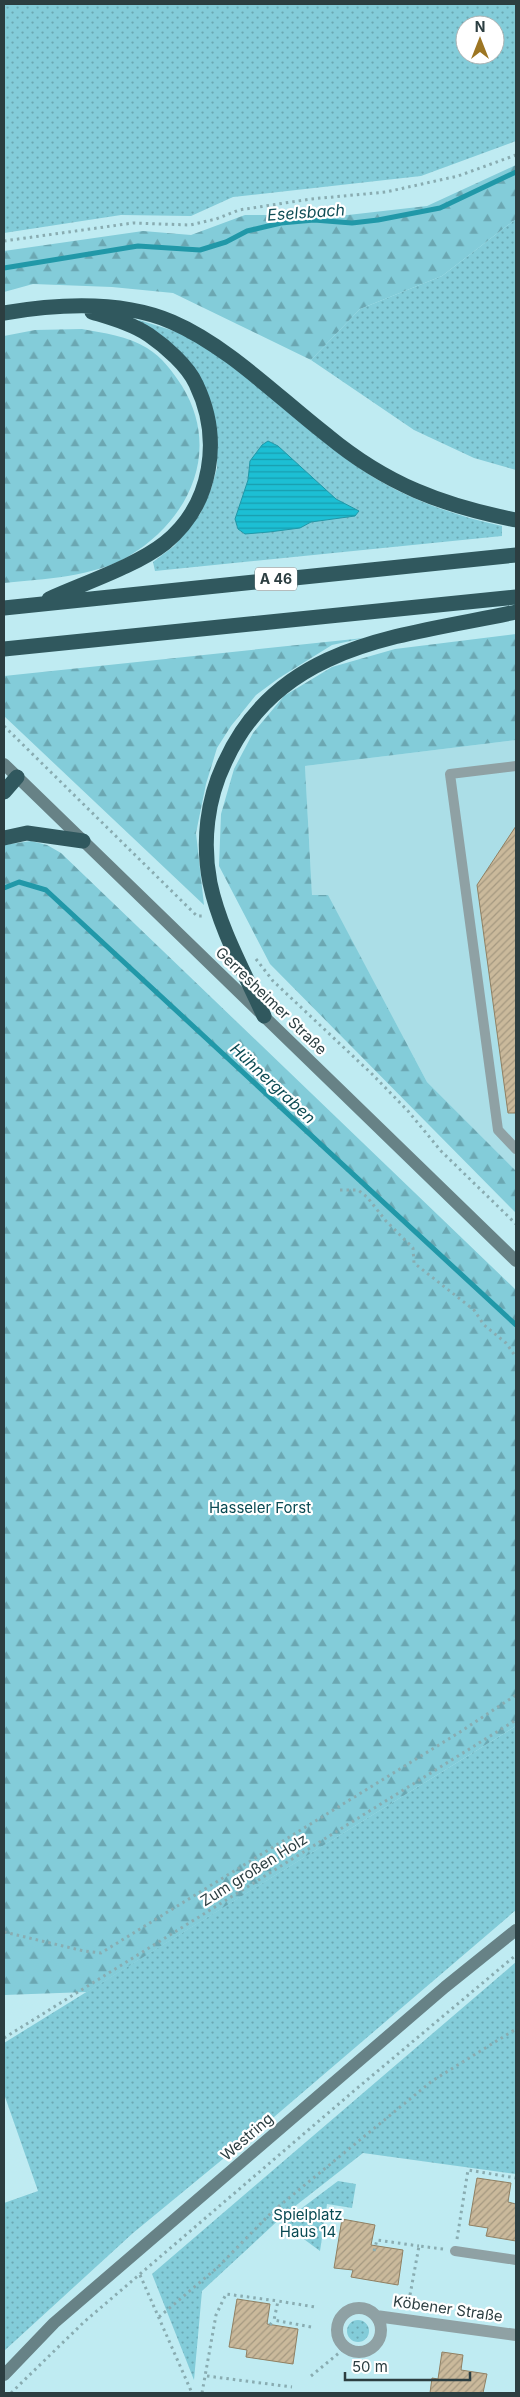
<svg xmlns="http://www.w3.org/2000/svg" width="520" height="2397" font-family="Inter,sans-serif">
  <style>
    .built { fill: #abdee7 }
    .green { fill: url(#green-dots); fill-rule: evenodd }
    .forest { fill: url(#forest-firs) }
    .water { fill: url(#water-rules); stroke: #2198a8 }
    .lines { fill: none; stroke-linecap: round; stroke-linejoin: round }
    .stream { stroke: #2198a8; stroke-width: 5 }
    .building { fill: url(#building-hatch); stroke: #908063 }
    .path { stroke: #89acb1; stroke-width: 3; stroke-dasharray: 2.5 4; stroke-linecap: butt }
    .lane { stroke: #8fa1a4; stroke-width: 10 }
    .street { stroke: #8fa1a4; stroke-width: 12 }
    .secondary { stroke: #678286; stroke-width: 12 }
    .highway { stroke: #30585e; stroke-width: 15 }
    .labels { text-anchor: middle; stroke-width: 4.5; stroke-linejoin: round; paint-order: stroke }
    .shield { fill: #fff; stroke: #6b787a; stroke-width: 1 }
    .shield-label { font-size: 14px; font-weight: bold; fill: #2c3e41 }
    .street-label { font-size: 15px; fill: #2c3e41; stroke: #fff }
    .park-label { font-size: 15px; fill: #094a53; stroke: #fff }
    .water-label { font-size: 16px; font-style: italic; fill: #0e4d56; stroke: #fff }
  </style>
  <defs>
    <pattern id="green-dots" width="8" height="8" patternUnits="userSpaceOnUse" patternTransform="scale(1.25)"><rect width="8" height="8" fill="#83ccd9"/><path d="M2 2h.1M6 6h.1" fill="none" stroke="#6ba7b2" stroke-width="1.8" stroke-linecap="round"/></pattern>
    <pattern id="forest-firs" width="22" height="20" patternUnits="userSpaceOnUse" patternTransform="scale(1.25)"><rect width="22" height="20" fill="#83ccd9"/><path d="M5 1l3.5 6h-7zM16 11l3.5 6h-7z" fill="#6ba7b2"/></pattern>
    <pattern id="water-rules" width="6" height="5" patternUnits="userSpaceOnUse" patternTransform="scale(1.25)"><rect width="6" height="5" fill="#1cbfd4"/><path d="M0 2.5h6" fill="none" stroke="#199dae"/></pattern>
    <pattern id="building-hatch" width="6" height="6" patternUnits="userSpaceOnUse" patternTransform="scale(1.25)"><rect width="6" height="6" fill="#cab99b"/><path d="M-1 1l2-2M0 6l6-6M5 7l2-2" fill="none" stroke="#a49880"/></pattern>
  </defs>
  <rect width="100%" height="100%" fill="#bfebf2"/>
  <!-- built -->
  <path class="built" d="M516,740V1171L427,1082L328,896L312,895L305,766Z"/>
  <!-- green -->
  <path class="green" d="M4,4H516V141L421,176L233,197L191,216L121,215L4,233ZM465,25H495V55H465Z
    M516,219V470L474,458L414,430L311,360L360,309L442,276Z
    M139,320C158,326 178,331 196,341C254,375 301,426 355,465C398,496 451,515 502,526V536L155,571L153,562L174,546L200,514L211,489L217,468V442L205,390L137,324Z
    M516,1726V1910L274,2117L133,2233L4,2351V2203L38,2191L4,2094V2043Z
    M516,1962V2174L363,2153L285,2214L202,2291L194,2380L152,2274Z
    M338,2181L356,2184L352,2208L327,2204L320,2251L282,2223Z
    M347 2331a11 11 0 1 1 22 0a11 11 0 1 1-22 0Z"/>
  <!-- forest -->
  <path class="forest" d="M516,165V219L442,276L360,309L311,360L173,293L112,287L33,284L4,292V251L143,231L191,235L245,215H348L427,206Z
    M82,329C103,333 128,336 147,348C162,357 173,372 182,386C222,451 189,520 129,556C94,577 43,579 4,583V336L35,330Z
    M516,634V740L305,766L312,895H328L427,1082L516,1171V1213L270,964L219,866L221,814L234,769L253,733L284,696L332,667L395,649Z
    M364,638L332,645L279,678L256,695L231,726L217,748L206,784L196,833L204,905L4,716V676Z
    M31,841L47,845L61,853L516,1290V1726L87,1992L4,1995V845Z"/>
  <!-- water -->
  <path class="water" d="M268,441L278,446L336,499L359,511L355,516L311,522L300,528L269,532L245,534L238,529L235,519L248,480L250,461L262,445Z"/>
  <g class="lines">
    <!-- stream -->
    <path class="stream" d="M4,268L138,246L200,250L226,242L247,231L281,223L314,220L352,223L378,220L440,208L516,172
      M4,888L19,882L46,890L516,1325"/>
  </g>
  <!-- building -->
  <path class="building" d="M516,826V1113H508L477,885Z
    M477,2178L511,2183L508,2202L516,2204V2241L486,2236L488,2228L469,2225Z
    M342,2219L375,2225L371,2245L403,2250L398,2285L351,2277L353,2270L334,2268Z
    M237,2299L270,2304L267,2324L298,2329L293,2364L246,2357L247,2350L229,2347Z
    M442,2352L463,2355L461,2370L487,2374L483,2393H430L432,2378L438,2379Z"/>
  <g class="lines">
    <!-- path -->
    <path class="path" d="M4,241L133,223L190,225L216,219L239,210L311,199L386,192L458,176L516,155
      M4,726L197,916H204
      M256,959L273,981L372,1074L408,1111L441,1151L516,1224
      M340,1190H358L367,1197L386,1221L413,1248L414,1263L474,1310L484,1325L506,1343L516,1357
      M4,1932L84,1951L101,1953L460,1732L516,1695
      M4,2038L516,1720
      M516,2204V2203
      M457,2239L468,2170L516,2178
      M374,2251L377,2240L419,2246
      M140,2275L192,2393
      M410,2295L419,2246L443,2249
      M159,2317L218,2267L273,2211L432,2081L516,2029
      M270,2325L274,2320
      M311,2327L274,2320L278,2301L315,2307
      M207,2376L292,2387
      M311,2376L345,2348
      M11,2393L84,2322L355,2090L516,1955
      M202,2393L216,2315L226,2294L278,2301"/>
    <!-- lane -->
    <path class="lane" d="M516,766L450,774L498,1130L516,1149
      M455,2251L516,2260"/>
    <!-- street -->
    <path class="street" d="M337 2330a22 22 0 1 1 44 0a22 22 0 1 1-44 0Z
      M376,2316L516,2335"/>
    <!-- secondary -->
    <path class="secondary" d="M4,764L516,1261
      M4,2375L54,2323L445,1987L516,1930"/>
    <!-- highway -->
    <path class="highway" d="M4,313C57,304 121,300 172,322C228,346 280,399 328,436C386,484 443,506 516,520
      M49,599C84,583 136,566 165,543C213,504 222,438 196,384C188,366 165,346 149,335C133,324 111,318 92,312
      M4,608L516,555
      M4,649L516,597
      M4,792L17,777
      M4,838L27,833L83,841
      M264,1016C245,973 220,930 210,883C202,842 207,799 225,762C279,642 404,636 516,612"/>
  </g>
  <g class="labels">
    <!-- shield labels -->
    <rect class="shield" x="255" y="567.5" width="42" height="23" rx="4"/>
    <g class="shield-label">
      <text x="276" y="584">A 46</text>
    </g>
    <!-- street labels -->
    <g class="street-label">
      <text transform="translate(271 1001) rotate(44)" y="5">Gerresheimer Straße</text>
      <text transform="translate(254 1870) rotate(-32)" y="5">Zum großen Holz</text>
      <text transform="translate(247 2137) rotate(-41)" y="5">Westring</text>
      <text transform="translate(448 2309) rotate(8)" y="5">Köbener Straße</text>
    </g>
    <!-- park labels -->
    <g class="park-label">
      <text x="260" y="1513">Hasseler Forst</text>
      <text x="308" y="2220">Spielplatz<tspan x="308" dy="17">Haus 14</tspan></text>
    </g>
    <!-- water labels -->
    <g class="water-label">
      <text transform="translate(306 212) rotate(-4)" y="6">Eselsbach</text>
      <text transform="translate(273 1083) rotate(43)" y="6">Hühnergraben</text>
    </g>
  </g>
  <!-- border -->
  <rect width="520" height="2397" fill="none" stroke="#2c3e41" stroke-width="10"/>
  <!-- north arrow -->
  <g transform="translate(480 40)"><circle r="24" fill="#ffffff" stroke="#abb2b3"/>
  <path d="M0-4L9 19L0 12L-9 19Z" fill="#9d7623"/>
  <text y="-8" font-size="14" font-weight="bold" text-anchor="middle" fill="#2c3e41">N</text>
  </g>
  <!-- scale -->
  <path d="M345 2372v8h125v-8" fill="none" stroke="#2c3e41" stroke-width="2.5"/>
  <text x="352" y="2372" font-size="15" fill="#2c3e41" stroke="#ffffff" stroke-width="4" paint-order="stroke">50 m</text>
</svg>
